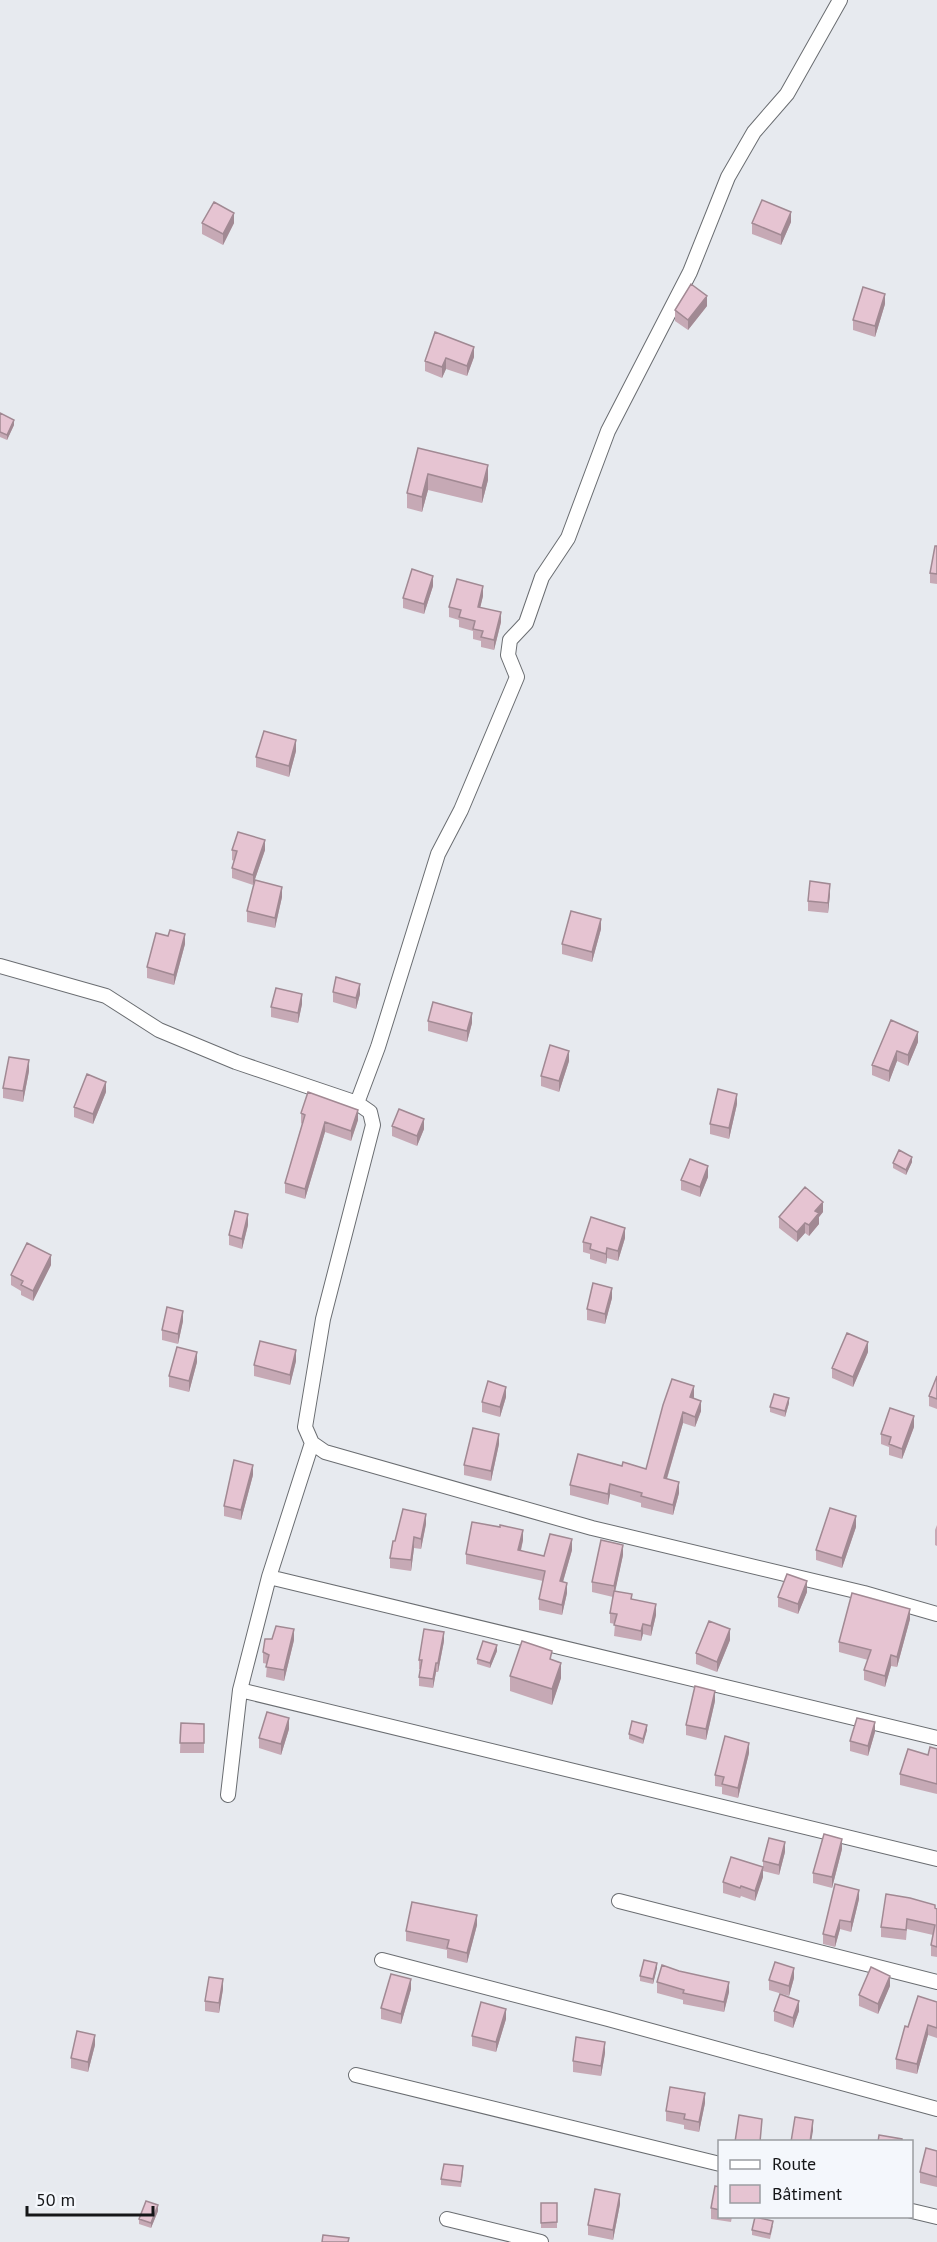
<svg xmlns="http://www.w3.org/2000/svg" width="937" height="2242" font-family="'PT Sans',sans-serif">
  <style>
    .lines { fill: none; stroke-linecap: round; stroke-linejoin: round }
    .minor-casing { stroke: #6a6d71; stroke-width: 16 }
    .minor { stroke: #fff; stroke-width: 14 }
    .wall { fill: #c6a9b5 }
    .shaded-wall { fill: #a18993 }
    .building { fill: #e6c4d2; stroke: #a18993; stroke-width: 1.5 }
  </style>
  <rect width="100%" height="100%" fill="#e7eaef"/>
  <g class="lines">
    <!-- minor casing -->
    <g class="minor-casing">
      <path id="minor" d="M0,966L106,996L159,1030L236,1062L357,1103L370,1112L373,1125L323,1319L305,1427L312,1443L325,1452L592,1528L864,1593L937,1614
        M357,1103L378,1047L438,854L461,810L517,677L508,655L510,640L526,623L542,577L568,538L608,431L690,272L728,177L754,132L787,94L840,0
        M269,1577L937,1738
        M240,1690C473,1745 704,1804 937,1859
        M228,1795L240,1690L269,1577L312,1443
        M619,1901L937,1982
        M382,1960L608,2019L937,2109
        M356,2075L720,2164
        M912,2211L937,2217
        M447,2219L541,2242"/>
    </g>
    <!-- minor -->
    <use href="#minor" class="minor"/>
  </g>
  <!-- wall -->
  <path class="wall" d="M791,222L781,245L752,234V223Z
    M202,223H234L223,245L202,234Z
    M885,304L875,337L853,330V320Z
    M707,306L688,330L675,321V310Z
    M474,347V357L467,376L446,369L442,378L425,371V361Z
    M0,413L14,425L7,440L0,437Z
    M418,448L488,480L482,503L428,490L422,512L407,508V493Z
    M937,546V584L930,583V573Z
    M433,586L424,614L403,608V598Z
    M483,596L480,607L501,622L494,650L481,647V641L473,639V631L459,627V620L449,617V607Z
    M296,751L289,777L256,767V757Z
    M232,850H265L253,885L232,878V868L234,861L232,860Z
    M830,894L828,913L808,911V901Z
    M282,897L275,928L247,922V911Z
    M601,929L592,962L562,954V944Z
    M168,936L185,944L174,985L147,978V967Z
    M333,992L360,994L356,1009L333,1002Z
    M302,1004L298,1023L271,1017V1007Z
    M891,1020L918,1042L908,1066L897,1061L889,1082L872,1075V1065Z
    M428,1021L472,1023L467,1042L428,1031Z
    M569,1061L559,1092L541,1086V1076Z
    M29,1071L23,1102L3,1098V1088Z
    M106,1092L93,1124L74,1117V1107Z
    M737,1104L729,1139L710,1134V1124Z
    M301,1113L358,1120L351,1141L325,1132L305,1199L285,1193V1183L302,1124L301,1123Z
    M392,1126L424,1129L417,1146L392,1136Z
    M912,1162L906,1175L893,1168V1163Z
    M708,1177L700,1197L681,1190V1180Z
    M823,1212L819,1217V1224L809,1236L805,1233L797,1242L779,1228V1217Z
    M248,1225L242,1249L229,1245V1235Z
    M625,1238L618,1261L607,1258L606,1264L590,1259V1254L583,1252V1242Z
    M51,1265L33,1301L21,1295V1291L11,1285V1275Z
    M612,1298L605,1324L587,1320V1309Z
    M183,1321L178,1344L162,1340V1330Z
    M868,1352L853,1387L832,1378V1368Z
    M296,1361L290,1385L254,1376V1365Z
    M197,1362L189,1392L169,1387V1376Z
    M937,1376V1409L929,1406V1396Z
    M506,1397L500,1417L482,1412V1402Z
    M694,1397V1398L701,1411L695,1427L683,1423L667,1479L679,1493L673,1515L641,1507V1503L610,1494L608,1505L570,1495V1485L622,1466L646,1469L663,1405Z
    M789,1403L785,1417L770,1412V1407Z
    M914,1427L902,1459L889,1455V1447L881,1444V1434Z
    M499,1444L491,1481L464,1475V1465Z
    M253,1475L241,1520L224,1516V1506Z
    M426,1524L421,1549L414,1548L411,1571L390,1568V1558L395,1541Z
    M937,1525V1546L935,1545V1530Z
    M856,1527L842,1568L816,1560V1550Z
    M523,1540L521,1551L544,1556L572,1550L563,1582L567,1593L562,1615L539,1610V1599L543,1581L466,1564V1554Z
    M623,1555L615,1591L632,1599L656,1615L651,1636L643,1634L641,1641L614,1636L615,1624L610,1623V1613L613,1597L592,1592V1582Z
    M807,1592L798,1614L778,1607V1597Z
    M910,1619L897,1667L891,1666L885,1687L864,1680V1670L868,1660L839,1652V1642Z
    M294,1640L284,1681L266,1677L267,1664L263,1663V1652Z
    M730,1640L717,1672L696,1664V1653Z
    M444,1641L438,1672H436L433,1688L419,1686V1677L420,1669H419V1660Z
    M497,1651L490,1668L477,1664V1659Z
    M552,1660L561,1678L552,1705L510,1691V1676Z
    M715,1701L706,1740L686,1735V1725Z
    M181,1723L204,1724V1753H180Z
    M289,1729L281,1755L259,1748V1738Z
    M647,1730L643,1744L629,1739V1734Z
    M875,1732L868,1756L850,1751V1741Z
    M937,1749V1794L900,1785V1774Z
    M749,1753L738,1798L722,1794V1787L715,1786V1775Z
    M842,1849L832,1888L813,1883V1873Z
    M785,1852L779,1875L763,1871V1877L755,1901L741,1896L740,1898L723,1893V1882L763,1867V1861Z
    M859,1899L851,1932L840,1929L835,1947L823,1944V1934Z
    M935,1908L937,1909V1957L931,1956V1945L933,1935L907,1929L906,1940L881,1937V1927Z
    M477,1925L467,1963L447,1958V1950L406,1941V1931Z
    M657,1968L653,1984L640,1981V1976Z
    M794,1978L789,1996L769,1990V1980Z
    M657,1982L729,1992L724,2012L683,2004V2000L657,1993Z
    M890,1986L878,2014L859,2006V1995Z
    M223,1989L219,2013L205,2011V2001Z
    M411,1989L401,2024L381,2019V2008Z
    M937,2002V2038L928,2035L917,2074L896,2069V2059L908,2027Z
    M774,2011H799L793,2028L774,2021Z
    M506,2019L496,2052L472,2046V2036Z
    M95,2045L88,2072L71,2068V2058Z
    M605,2053L601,2076L573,2072V2061Z
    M705,2103L699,2132L684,2129V2125L666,2121V2111Z
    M937,2151V2187L920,2183V2172Z
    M463,2172L461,2187L441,2185V2179Z
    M720,2187V2217H732L731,2222L711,2219V2208Z
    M541,2203H557V2228H541Z
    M620,2204L613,2240L588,2235V2225Z
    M158,2211L151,2228L139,2224V2219Z
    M773,2226L770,2239L752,2235V2230Z"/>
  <!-- shaded-wall -->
  <path class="shaded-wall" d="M791,212V222L781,245V235Z
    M234,213V223L223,245V234Z
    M885,294V304L875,337V326Z
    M707,296V306L688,330V320Z
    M474,347V357L467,376V366Z
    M446,358V369L442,378V367Z
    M14,420V425L7,440V435Z
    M488,465V480L482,503V488Z
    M428,474V490L422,512V497Z
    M433,576V586L424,614V604Z
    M483,586V596L478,617V607Z
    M501,612V622L494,650V640Z
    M296,740V751L289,777V766Z
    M265,840V850L253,885V875Z
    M830,884V894L828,913V903Z
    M282,887V897L275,928V918Z
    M601,919V929L592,962V952Z
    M185,934V944L174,985V975Z
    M360,984V994L356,1009V998Z
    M302,994V1004L298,1023V1013Z
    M472,1013V1023L467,1042V1031Z
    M918,1032V1042L908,1066V1055Z
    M569,1051V1061L559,1092V1081Z
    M897,1051V1061L889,1082V1071Z
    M29,1060V1071L23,1102V1091Z
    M106,1082V1092L93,1124V1114Z
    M737,1094V1104L729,1139V1128Z
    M358,1110V1120L351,1141V1131Z
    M424,1119V1129L417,1146V1136Z
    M325,1122V1132L305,1199V1189Z
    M912,1157V1162L906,1175V1170Z
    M708,1166V1177L700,1197V1187Z
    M823,1202V1212L819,1217V1224L809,1236V1225L815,1211Z
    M248,1214V1225L242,1249V1239Z
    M805,1223V1233L797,1242V1232Z
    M625,1228V1238L618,1261V1251Z
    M607,1248V1258L606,1264V1254Z
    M51,1255V1265L33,1301V1291Z
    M612,1288V1298L605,1324V1314Z
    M183,1311V1321L178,1344V1334Z
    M868,1342V1352L853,1387V1377Z
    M296,1350V1361L290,1385V1375Z
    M197,1352V1362L189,1392V1381Z
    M694,1386V1397L690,1407V1397Z
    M506,1387V1397L500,1417V1407Z
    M789,1398V1403L785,1417V1411Z
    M701,1401V1411L695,1427V1417Z
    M683,1412V1423L664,1488V1478Z
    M914,1416V1427L902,1459V1449Z
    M499,1434V1444L491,1481V1471Z
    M253,1465V1475L241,1520V1510Z
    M679,1482V1493L673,1515V1505Z
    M610,1484V1494L608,1505V1494Z
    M426,1514V1524L421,1549V1539Z
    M856,1516V1527L842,1568V1558Z
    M523,1530V1540L518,1561V1550Z
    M414,1537V1548L411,1571V1560Z
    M572,1539V1550L560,1592V1581Z
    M623,1545V1555L614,1597V1586Z
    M807,1581V1592L798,1614V1604Z
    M567,1583V1593L562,1615V1605Z
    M656,1604V1615L651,1636V1626Z
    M910,1609V1619L897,1667V1657Z
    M643,1624V1634L641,1641V1631Z
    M294,1629V1640L284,1681V1670Z
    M730,1629V1640L717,1672V1662Z
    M444,1632V1641L438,1672V1663Z
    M497,1645V1651L490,1668V1663Z
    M891,1655V1666L885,1687V1676Z
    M436,1663V1672L433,1688V1679Z
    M561,1663V1678L552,1705V1689Z
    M715,1691V1701L706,1740V1729Z
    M289,1718V1729L281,1755V1744Z
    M875,1722V1732L868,1756V1746Z
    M647,1725V1730L643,1744V1739Z
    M749,1743V1753L738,1798V1788Z
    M842,1839V1849L832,1888V1877Z
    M785,1842V1852L779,1875V1865Z
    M763,1867V1877L755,1901V1891Z
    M859,1890V1899L851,1932V1922Z
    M477,1915V1925L467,1963V1953Z
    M840,1920V1929L835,1947V1937Z
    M657,1963V1968L653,1984V1979Z
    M794,1968V1978L789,1996V1986Z
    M890,1976V1986L878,2014V2004Z
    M223,1979V1989L219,2013V2003Z
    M411,1979V1989L401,2024V2014Z
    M729,1982V1992L724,2012V2002Z
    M799,2001V2011L793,2028V2018Z
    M506,2009V2019L496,2052V2042Z
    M928,2025V2035L917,2074V2064Z
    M95,2035V2045L88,2072V2062Z
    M605,2042V2053L601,2076V2066Z
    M705,2093V2103L699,2132V2122Z
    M813,2120V2131L811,2142H810Z
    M620,2194V2204L613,2240V2230Z
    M158,2205V2211L151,2228V2223Z"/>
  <!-- building -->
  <path class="building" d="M762,200L791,212L781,235L752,223Z
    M214,202L234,213L223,234L202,223Z
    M691,284L707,296L688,320L675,310Z
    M863,287L885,294L875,326L853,320Z
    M435,332L474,347L467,366L446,358L442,367L425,361Z
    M0,413L14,420L7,435L0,432Z
    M418,448L488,465L482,488L428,474L422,497L407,493Z
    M935,546H937V574L930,573Z
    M412,569L433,576L424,604L403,598Z
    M457,579L483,586L478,607L501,612L494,640L481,637L483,631L473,629L475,621L459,617L461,610L449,607Z
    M264,731L296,740L289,766L256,757Z
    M238,832L265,840L253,875L232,868L237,851L232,850Z
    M255,880L282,887L275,918L247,911Z
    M810,881L830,884L828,903L808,901Z
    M571,911L601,919L592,952L562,944Z
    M170,930L185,934L174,975L147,967L156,933L168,936Z
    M336,977L360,984L356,998L333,992Z
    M276,988L302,994L298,1013L271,1007Z
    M433,1002L472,1013L467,1031L428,1021Z
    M891,1020L918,1032L908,1055L897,1051L889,1071L872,1065Z
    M550,1045L569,1051L559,1081L541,1076Z
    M9,1057L29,1060L23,1091L3,1088Z
    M87,1074L106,1082L93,1114L74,1107Z
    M718,1089L737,1094L729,1128L710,1124Z
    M308,1092L358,1110L351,1131L325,1122L305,1189L285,1183L305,1115L301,1113Z
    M399,1109L424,1119L417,1136L392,1126Z
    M899,1150L912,1157L906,1170L893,1163Z
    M690,1159L708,1166L700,1187L681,1180Z
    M805,1187L823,1202L815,1211L819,1213L809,1225L805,1223L797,1232L779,1217Z
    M235,1211L248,1214L242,1239L229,1235Z
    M591,1217L625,1228L618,1251L607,1248L606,1254L590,1249L591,1244L583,1242Z
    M27,1243L51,1255L33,1291L21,1285L23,1281L11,1275Z
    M593,1283L612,1288L605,1314L587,1309Z
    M167,1307L183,1311L178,1334L162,1330Z
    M847,1333L868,1342L853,1377L832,1368Z
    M260,1341L296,1350L290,1375L254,1365Z
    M177,1347L197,1352L189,1381L169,1376Z
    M937,1376V1399L929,1396Z
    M672,1379L694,1386L690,1397L701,1401L695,1417L683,1412L664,1478L679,1482L673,1505L641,1496L642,1493L610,1484L608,1494L570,1485L578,1454L622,1466L623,1462L646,1469L663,1405Z
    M488,1381L506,1387L500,1407L482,1402Z
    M774,1394L789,1398L785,1411L770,1407Z
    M890,1408L914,1416L902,1449L889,1444L891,1437L881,1434Z
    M473,1428L499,1434L491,1471L464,1465Z
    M234,1460L253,1465L241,1510L224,1506Z
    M830,1508L856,1516L842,1558L816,1550Z
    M403,1509L426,1514L421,1539L414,1537L411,1560L390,1558L393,1541H395Z
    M472,1522L500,1527V1525L523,1530L518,1550L544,1556L550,1534L572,1539L560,1581L567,1583L562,1605L539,1599L545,1571L466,1554Z
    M601,1540L623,1545L614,1586L592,1582Z
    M787,1574L807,1581L798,1604L778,1597Z
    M614,1591L632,1594L631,1599L656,1604L651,1626L643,1624L641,1631L614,1625L617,1614L610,1613Z
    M852,1593L910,1609L897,1657L891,1655L885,1676L864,1670L871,1650L839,1642Z
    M709,1621L730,1629L717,1662L696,1653Z
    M276,1626L294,1629L284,1670L266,1667L269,1655L263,1652L265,1639H272Z
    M424,1629L444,1632L438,1663H436L433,1679L419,1677L422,1660H419Z
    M483,1641L497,1645L490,1663L477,1659Z
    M522,1641L552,1651L550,1659L561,1663L552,1689L510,1676Z
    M695,1686L715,1691L706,1729L686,1725Z
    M267,1712L289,1718L281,1744L259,1738Z
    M857,1718L875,1722L868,1746L850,1741Z
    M632,1721L647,1725L643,1739L629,1734Z
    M181,1723L204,1724V1743H180Z
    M725,1736L749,1743L738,1788L722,1784L724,1777L715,1775Z
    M930,1747L937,1749V1784L900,1774L908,1749L928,1755Z
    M824,1834L842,1839L832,1877L813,1873Z
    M769,1838L785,1842L779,1865L763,1861Z
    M731,1857L763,1867L755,1891L741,1886L740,1888L723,1882Z
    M835,1884L859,1890L851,1922L840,1920L835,1937L823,1934Z
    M886,1894L910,1898L935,1905V1908L937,1909V1947L931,1945L935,1925L907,1919L906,1930L881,1927Z
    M412,1902L477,1915L467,1953L447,1948L449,1940L406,1931Z
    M644,1960L657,1963L653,1979L640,1976Z
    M775,1962L794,1968L789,1986L769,1980Z
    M662,1965L679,1971L729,1982L724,2002L683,1993L684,1990L657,1982Z
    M871,1967L890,1976L878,2004L859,1995Z
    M391,1974L411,1979L401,2014L381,2008Z
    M209,1977L223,1979L219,2003L205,2001Z
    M780,1994L799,2001L793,2018L774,2011Z
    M918,1996L937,2002V2028L928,2025L917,2064L896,2059L905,2026L908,2027Z
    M481,2002L506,2009L496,2042L472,2036Z
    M77,2031L95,2035L88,2062L71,2058Z
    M576,2037L605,2042L601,2066L573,2061Z
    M670,2087L705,2093L699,2122L684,2119L685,2114L666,2111Z
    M739,2115L762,2119L760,2142H735Z
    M795,2117L813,2120L810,2142H791Z
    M879,2135L902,2139V2142H878Z
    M926,2148L937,2151V2177L920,2172Z
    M444,2164L463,2166L461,2182L441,2179Z
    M715,2186L720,2187V2210L711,2208Z
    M595,2189L620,2194L613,2230L588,2225Z
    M146,2201L158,2205L151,2223L139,2219Z
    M541,2203H557V2222L541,2223Z
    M755,2217L773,2221L770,2234L752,2230Z
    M323,2235L349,2238L348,2242H322Z"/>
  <!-- legend -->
  <rect x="718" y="2140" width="195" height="78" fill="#f4f7fc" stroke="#9b9da1" stroke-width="1.5"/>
  <rect x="730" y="2160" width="30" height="9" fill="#ffffff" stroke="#9b9da1" stroke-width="1.5"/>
  <text x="772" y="2170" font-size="18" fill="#151618">Route</text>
  <rect x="730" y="2185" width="30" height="18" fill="#e6c4d2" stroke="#9b9da1" stroke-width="1.5"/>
  <text x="772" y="2200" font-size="18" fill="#151618">Bâtiment</text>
  <!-- scale -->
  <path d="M27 2206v9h126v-9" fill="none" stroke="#151618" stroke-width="3"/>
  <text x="36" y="2206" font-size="18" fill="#151618" stroke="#f4f7fc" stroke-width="4.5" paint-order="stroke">50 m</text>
</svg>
